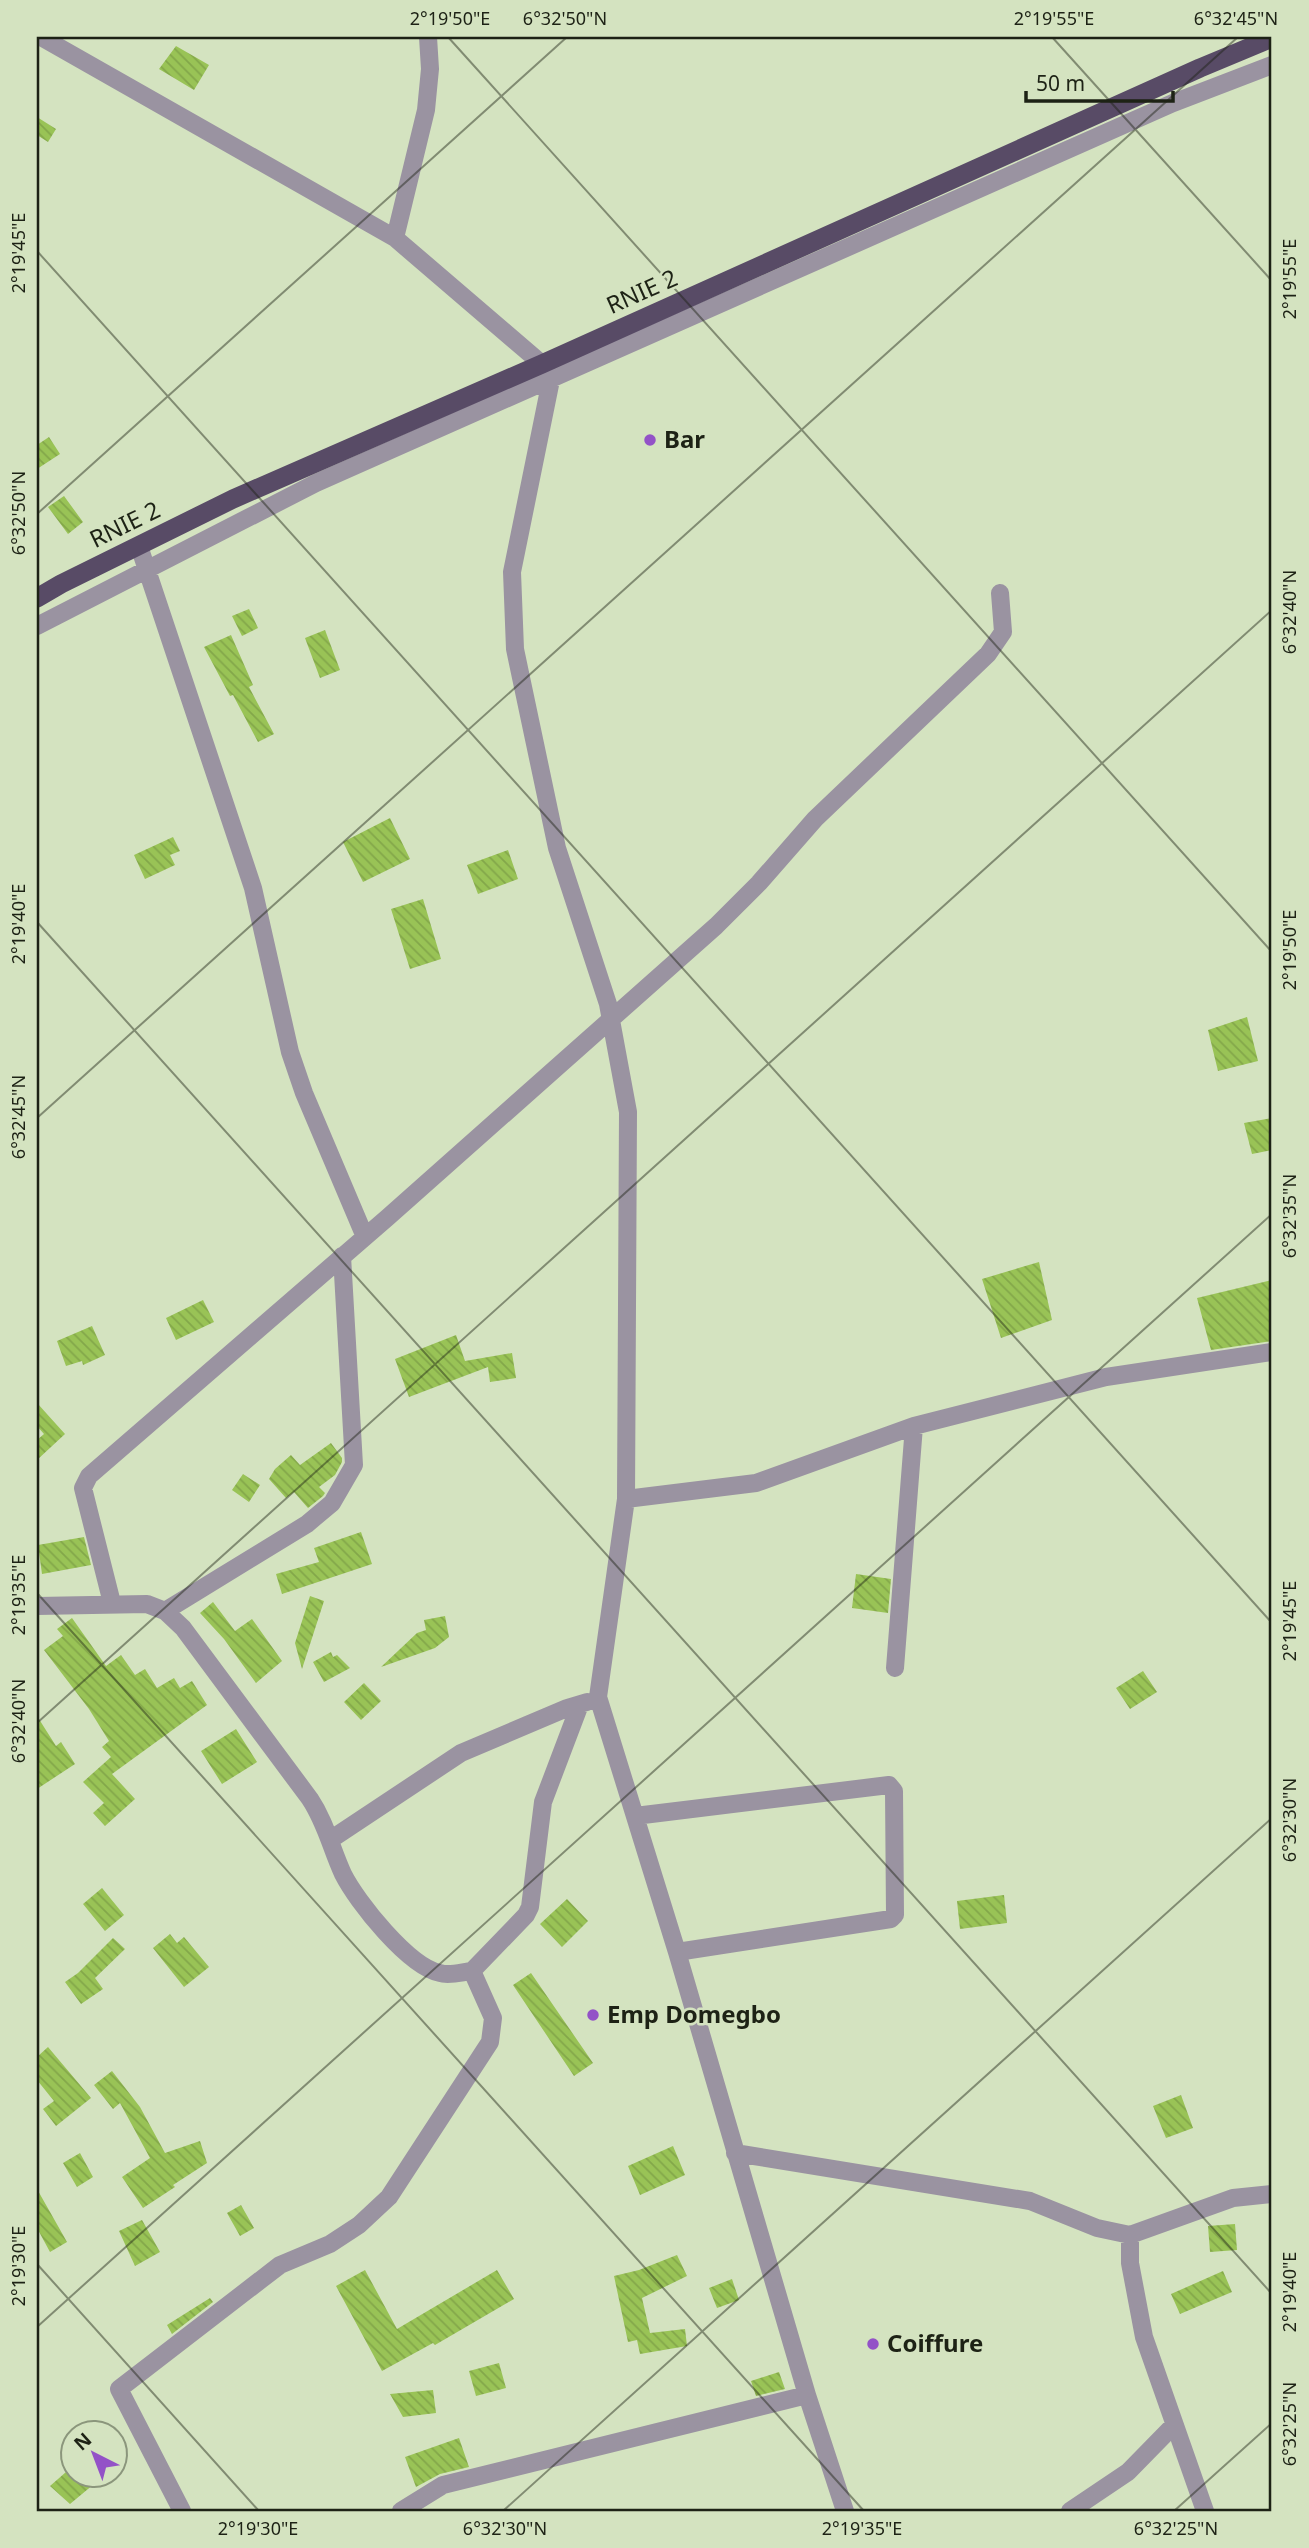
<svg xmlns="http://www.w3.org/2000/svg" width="1309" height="2548" font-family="'Noto Sans',sans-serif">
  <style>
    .building { fill: url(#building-back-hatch) }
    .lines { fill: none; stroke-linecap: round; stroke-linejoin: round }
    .minor { stroke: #9a93a1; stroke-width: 18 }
    .trunk { stroke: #584b66; stroke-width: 19 }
    .ticks { fill: none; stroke: #1d2215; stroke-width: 2; stroke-opacity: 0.45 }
    .poi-dot { fill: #9352c7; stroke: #d4e3c0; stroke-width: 2.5 }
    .labels { text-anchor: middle; stroke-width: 5; stroke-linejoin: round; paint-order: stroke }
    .street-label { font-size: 24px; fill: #1d2215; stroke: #d4e3c0 }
    .poi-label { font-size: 24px; font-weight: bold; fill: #1d2215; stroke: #d4e3c0; text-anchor: start }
    .neatline { fill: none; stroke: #1d2215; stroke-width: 2.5 }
    .ticks-label { font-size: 18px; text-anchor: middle; fill: #1d2215 }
  </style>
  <defs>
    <pattern id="building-back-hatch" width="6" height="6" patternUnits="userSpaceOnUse" patternTransform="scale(1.75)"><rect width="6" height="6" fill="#99c356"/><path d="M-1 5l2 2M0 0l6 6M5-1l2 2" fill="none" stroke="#83a74a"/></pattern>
  </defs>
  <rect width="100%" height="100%" fill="#d4e3c0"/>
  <!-- building -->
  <path class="building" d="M176,46L209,65L194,90L159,69Z
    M37,117L56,129L48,142L37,135Z
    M49,437L60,454L37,469V445Z
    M64,496L83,522L68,534L48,507Z
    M249,609L258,628L242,636L232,616Z
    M325,630L340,670L320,678L305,638Z
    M231,635L253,685L249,687L274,734L258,742L233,695L230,696L204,647Z
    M390,818L410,859L363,882L343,842Z
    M173,837L180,851L170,855L175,865L145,879L134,855Z
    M508,850L518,879L478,894L467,865Z
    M423,899L441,959L410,969L391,909Z
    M1247,1017L1258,1061L1218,1071L1208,1030Z
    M1272,1118V1150L1252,1154L1244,1123Z
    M1039,1262L1052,1320L1001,1338L982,1279Z
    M1272,1280V1341L1211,1350L1197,1298Z
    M203,1300L214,1322L176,1340L166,1318Z
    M92,1326L105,1355L83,1365L82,1361L66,1366L57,1341Z
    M456,1335L465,1361L512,1353L516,1378L490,1382L488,1367L409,1397L395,1359Z
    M37,1403L65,1434L37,1460V1440L44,1434L37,1426Z
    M331,1443L342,1458V1462L335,1475L319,1487L325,1493L323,1496L308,1508L294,1492L286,1498L269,1479L275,1469L291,1455L300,1465Z
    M243,1474L260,1485L249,1502L232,1490Z
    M361,1532L372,1564L282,1594L276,1574L319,1562L314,1548Z
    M84,1537L91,1565L42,1574L38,1545Z
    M856,1574L891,1579L888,1613L852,1608Z
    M310,1596L324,1601L302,1669L295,1643Z
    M213,1602L235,1631L252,1619L282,1661L256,1683L224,1639L200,1613Z
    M445,1616L449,1637L435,1648L381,1667L417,1633L426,1630L424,1620Z
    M72,1618L106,1666L121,1655L135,1675L145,1669L157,1688L174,1678L180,1688L192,1681L207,1705L112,1774L135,1799L105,1826L93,1813L104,1803L83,1782L111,1757L102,1747L109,1741L89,1709L44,1650L63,1636L57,1629Z
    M331,1652L333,1657L337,1655L350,1668L324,1682L313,1662Z
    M1143,1671L1157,1692L1130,1709L1116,1688Z
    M364,1683L381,1701L361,1720L344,1702Z
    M37,1716L56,1746L61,1742L75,1764L37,1789Z
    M236,1729L257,1762L222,1784L201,1751Z
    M102,1888L124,1915L105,1931L83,1904Z
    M1004,1895L1007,1923L960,1929L957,1901Z
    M567,1899L588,1921L562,1947L540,1924Z
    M170,1934L177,1943L184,1937L209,1967L184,1987L153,1948Z
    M113,1938L125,1949L95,1978L103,1989L81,2004L65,1982L78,1973Z
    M531,1973L593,2063L574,2076L513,1985Z
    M48,2047L91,2098L56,2126L43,2109L54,2101L37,2080V2057Z
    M112,2071L140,2107L165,2153L200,2141L207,2163L173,2185L175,2187L143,2208L122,2177L150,2158L120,2103L113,2109L94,2085Z
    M1181,2095L1193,2128L1166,2138L1153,2106Z
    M673,2146L685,2175L640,2195L628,2166Z
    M80,2153L93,2177L77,2187L63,2163Z
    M37,2189L67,2242L50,2252L37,2228Z
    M241,2205L254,2228L240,2236L227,2213Z
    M142,2220L160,2252L135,2266L119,2231Z
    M1235,2224L1237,2250L1210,2252L1208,2226Z
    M677,2255L687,2276L642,2298L650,2333L685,2329L687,2346L640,2354L637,2340L628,2342L614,2276L639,2270Z
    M365,2270L397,2329L497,2270L514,2299L435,2345L433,2343L382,2371L336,2286Z
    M1223,2271L1232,2292L1180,2314L1171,2294Z
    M732,2279L739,2300L717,2308L709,2288Z
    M210,2298L213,2302L172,2334L167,2325Z
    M499,2363L506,2388L476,2396L469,2371Z
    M779,2372L785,2389L756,2396L751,2381Z
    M433,2390L436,2413L403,2417L390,2394Z
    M459,2438L469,2467L440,2474L416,2487L405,2457Z
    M74,2465V2474H86L94,2484L70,2504L50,2486Z"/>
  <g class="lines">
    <!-- minor -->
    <path class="minor" d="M41,37L395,238L542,364L551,380L512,572L515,649L557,848L608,1004L628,1112L626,1499L598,1697L677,1952L807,2395L845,2511
      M395,238L426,110L430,69L428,37
      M139,546L253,888L290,1052L304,1093L365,1237
      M37,626L316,483L1173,103L1272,65
      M626,1499L756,1483L914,1426L1106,1377L1272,1352
      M112,1603L83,1488L89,1476L387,1218L716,926L759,883L815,819L988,654L1003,632L1000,593
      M37,1606L147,1604L165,1611L183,1628L310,1799C326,1823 331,1848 343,1874C357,1902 409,1967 440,1973C449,1976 462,1972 472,1971L526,1915L530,1907L543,1802L579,1707
      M165,1611L307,1524L332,1503L354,1465L342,1256
      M895,1668L914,1426
      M635,1816L889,1785L894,1791L895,1915L891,1919L677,1952
      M330,1840L461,1753L567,1708L587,1702
      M735,2153L1030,2201L1097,2228L1130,2235L1233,2198L1272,2194
      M1130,2235V2263L1144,2337L1205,2511
      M182,2511L119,2389L280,2265L330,2244L359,2225L389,2197L490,2042L493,2018L472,1971
      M401,2511L443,2485L807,2395
      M1070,2511L1128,2472L1174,2425"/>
    <!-- trunk -->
    <path class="trunk" d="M37,598L61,584L233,499L542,364L1200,68L1272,38"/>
  </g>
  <!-- ticks -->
  <path class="ticks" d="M448,37L1272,952M1052,37L1272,281M37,251L1272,1623M37,514L567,37M37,922L1272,2294M37,1118L1238,37M37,1593L864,2511M37,1723L1272,610M37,2264L259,2511M37,2327L1272,1214M503,2511L1272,1818M1174,2511L1272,2423"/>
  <!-- markers -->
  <g class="poi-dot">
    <circle cx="650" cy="440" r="7"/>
    <circle cx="593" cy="2015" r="7"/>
    <circle cx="873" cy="2344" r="7"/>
  </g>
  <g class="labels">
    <!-- street labels -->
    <g class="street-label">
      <text transform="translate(642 292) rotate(-24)" y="8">RNIE 2</text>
      <text transform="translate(125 525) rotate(-26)" y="8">RNIE 2</text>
    </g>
    <!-- poi labels -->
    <g class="poi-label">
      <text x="664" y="448">Bar</text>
      <text x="607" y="2023">Emp Domegbo</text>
      <text x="887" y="2352">Coiffure</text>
    </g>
  </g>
  <!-- border -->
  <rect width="1309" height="2548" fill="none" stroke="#d4e3c0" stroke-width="77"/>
  <!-- north arrow -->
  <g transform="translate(94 2454) rotate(318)"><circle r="33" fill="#d4e3c0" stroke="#8b967c" stroke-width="2"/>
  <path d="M0-5L12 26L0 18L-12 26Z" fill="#9352c7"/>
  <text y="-10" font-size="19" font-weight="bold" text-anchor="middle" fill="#1d2215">N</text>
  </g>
  <!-- scale -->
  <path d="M1026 91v10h147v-10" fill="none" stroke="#1d2215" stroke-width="3.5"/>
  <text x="1036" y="91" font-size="21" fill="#1d2215" stroke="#d4e3c0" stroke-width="5" paint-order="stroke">50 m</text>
  <rect x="38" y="38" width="1232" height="2472" class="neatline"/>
  <g class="ticks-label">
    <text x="450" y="25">2°19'50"E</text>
    <text x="565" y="25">6°32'50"N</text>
    <text x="1054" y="25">2°19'55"E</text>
    <text x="1236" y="25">6°32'45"N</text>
    <text transform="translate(19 253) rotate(-90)" y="6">2°19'45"E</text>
    <text transform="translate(1290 279) rotate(-90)" y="6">2°19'55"E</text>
    <text transform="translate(19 513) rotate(-90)" y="6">6°32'50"N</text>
    <text transform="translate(1290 612) rotate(-90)" y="6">6°32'40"N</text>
    <text transform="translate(19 924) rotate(-90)" y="6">2°19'40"E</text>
    <text transform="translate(1290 950) rotate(-90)" y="6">2°19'50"E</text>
    <text transform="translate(19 1117) rotate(-90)" y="6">6°32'45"N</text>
    <text transform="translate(1290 1216) rotate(-90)" y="6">6°32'35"N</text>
    <text transform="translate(19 1595) rotate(-90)" y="6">2°19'35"E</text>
    <text transform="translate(1290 1621) rotate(-90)" y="6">2°19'45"E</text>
    <text transform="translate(19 1721) rotate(-90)" y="6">6°32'40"N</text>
    <text transform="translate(1290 1820) rotate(-90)" y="6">6°32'30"N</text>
    <text transform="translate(19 2266) rotate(-90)" y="6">2°19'30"E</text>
    <text transform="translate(1290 2292) rotate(-90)" y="6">2°19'40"E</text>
    <text transform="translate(1290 2424) rotate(-90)" y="6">6°32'25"N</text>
    <text x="258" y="2535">2°19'30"E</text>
    <text x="505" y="2535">6°32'30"N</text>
    <text x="862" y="2535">2°19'35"E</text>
    <text x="1176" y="2535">6°32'25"N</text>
  </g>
</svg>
